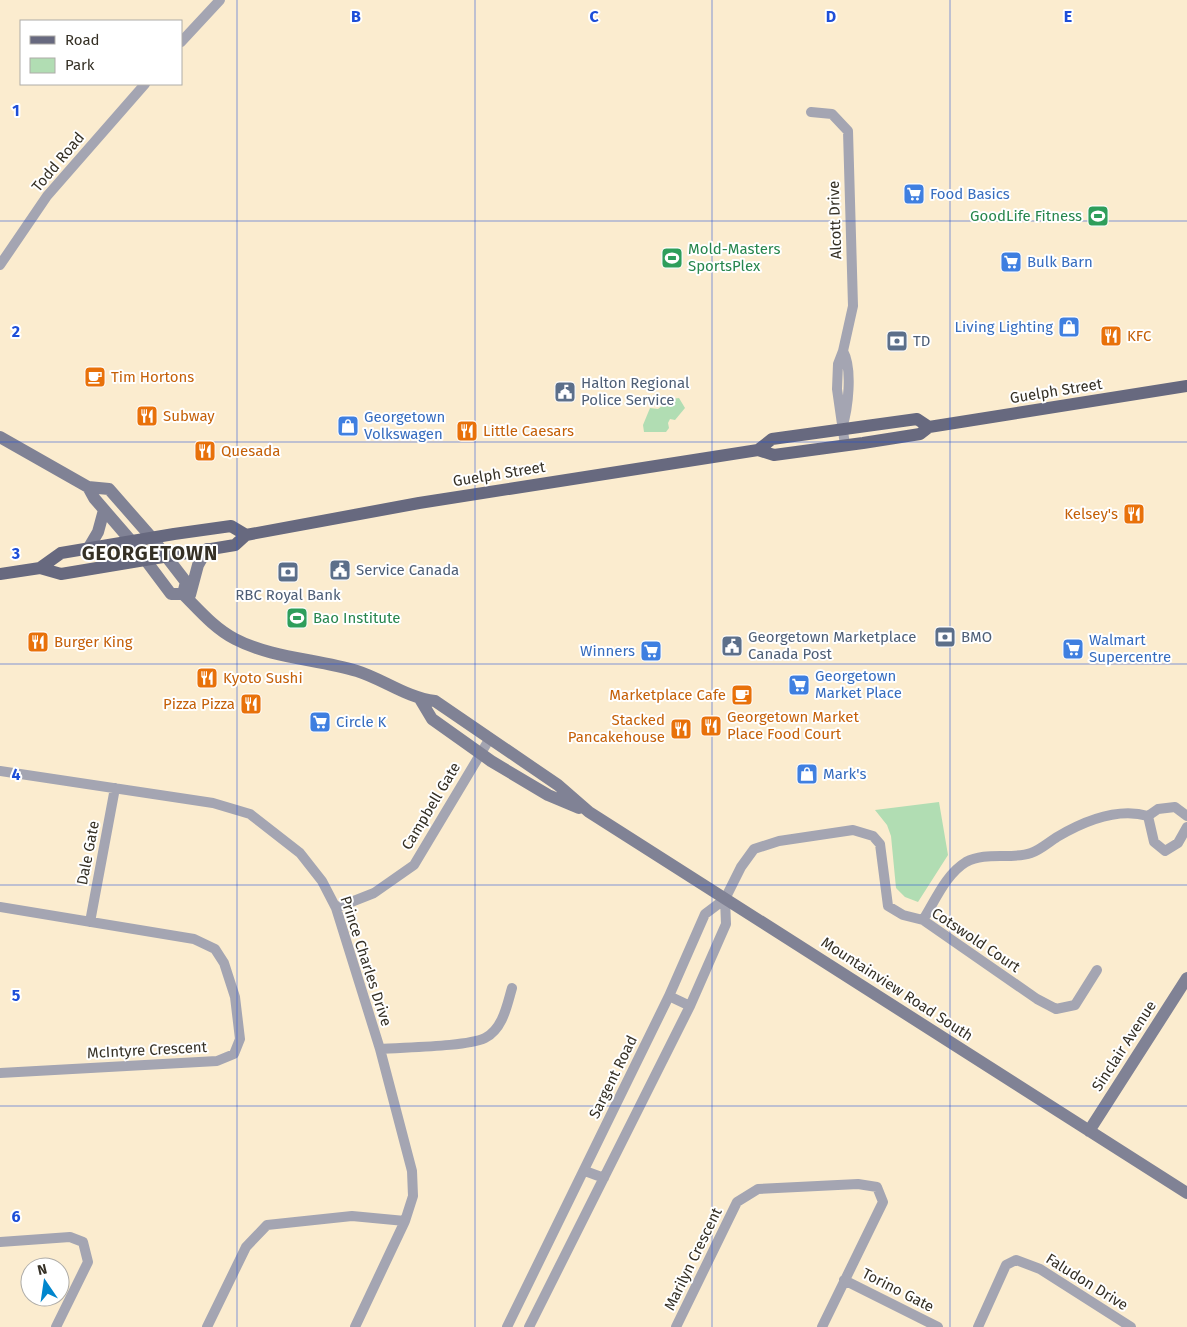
<svg xmlns="http://www.w3.org/2000/svg" width="1187" height="1327" font-family="'Fira Sans',sans-serif">
  <style>
    .green { fill: #b1ddb3 }
    .lines { fill: none; stroke-linecap: round; stroke-linejoin: round }
    .street { stroke: #a4a5b2; stroke-width: 10 }
    .secondary { stroke: #808295; stroke-width: 12 }
    .primary { stroke: #67697f; stroke-width: 12 }
    .grid { fill: none; stroke: #1d4ed8; stroke-width: 1; stroke-opacity: 0.55 }
    .labels { text-anchor: middle; stroke-width: 4; stroke-linejoin: round; paint-order: stroke }
    .street-label { font-size: 15px; fill: #353025; stroke: #fff }
    .shop-label { font-size: 15px; fill: #366cbe; stroke: #fff; text-anchor: start }
    .leisure-label { font-size: 15px; fill: #27864d; stroke: #fff; text-anchor: start }
    .food-label { font-size: 15px; fill: #c56008; stroke: #fff; text-anchor: start }
    .service-label { font-size: 15px; fill: #4e5e75; stroke: #fff; text-anchor: start }
    .district-label { font-size: 20px; font-weight: bold; letter-spacing: 1px; fill: #353025; stroke: #fff }
    .grid-label { font-size: 16px; text-anchor: middle; font-weight: bold; fill: #1d4ed8; stroke: #fff; stroke-width: 4; stroke-linejoin: round; paint-order: stroke }
  </style>
  <rect width="100%" height="100%" fill="#fbeccf"/>
  <!-- green -->
  <path class="green" d="M679,398L685,408L675,420L670,419L668,423L669,428L666,432H644L643,425L650,408L658,409L671,399Z
    M939,802L948,855L918,902L905,897L896,888L891,836L887,825L875,810Z"/>
  <g class="lines">
    <!-- street -->
    <path class="street" d="M181,42L220,0
      M811,112L832,114L848,131L853,306L843,351L838,364L837,389L845,445
      M0,265L47,196L145,84
      M842,428C848,409 853,369 843,351
      M0,771L213,803L250,814L300,853L322,881L336,908L380,1049L412,1171L413,1196L405,1221L355,1327
      M1148,816L1154,842L1165,851L1178,843L1187,827
      M1148,816L1158,809L1175,807L1187,816
      M0,907L194,939L215,949L224,963L235,997L240,1039L234,1054L217,1061L0,1073
      M336,908L374,893L414,865L490,738
      M923,920C935,901 946,874 966,862C986,851 1011,860 1031,853C1040,850 1049,842 1057,837C1084,821 1117,807 1148,816
      M90,922L115,788
      M669,996L690,1006
      M380,1049C403,1047 466,1047 485,1038C503,1029 507,1005 512,988
      M585,1171L604,1178
      M0,1242L70,1237L83,1242L88,1262L56,1327
      M844,1280L938,1327
      M207,1327L246,1247L267,1225L352,1216L405,1221
      M507,1327L669,996L705,914L725,899L741,867L754,849L779,841L853,830L873,836L880,844L888,906L903,915L923,920L1037,999L1056,1009L1075,1005L1097,970
      M529,1327L690,1006L726,924L725,899
      M676,1327L737,1202L758,1189L858,1184L877,1187L883,1202L822,1327
      M978,1327L1006,1265L1016,1260L1040,1269L1131,1327"/>
    <!-- secondary -->
    <path class="secondary" d="M0,437L88,487L109,489L152,538L186,582L183,594
      M88,487L94,498L132,542L171,594H183C199,610 214,628 235,639C271,658 317,659 357,671C383,679 407,698 435,701L558,785L589,812L1187,1193
      M88,549L98,532L104,510
      M190,595L198,565L207,549
      M420,699L432,719L491,761L548,795L579,808
      M1089,1131L1187,978"/>
    <!-- primary -->
    <path class="primary" d="M758,450L772,439L917,419L929,427
      M40,568L61,553L174,534L231,526L246,535
      M0,574L40,568L61,574L235,545L246,535L419,503L758,450L774,455L863,443L920,434L929,427L1187,386"/>
  </g>
  <!-- grid -->
  <path class="grid" d="M237,0V1327M475,0V1327M712,0V1327M950,0V1327M0,221H1187M0,442H1187M0,664H1187M0,885H1187M0,1106H1187"/>
  <!-- icons -->
  <defs>
    <g id="supermarket-square" transform="scale(1.125)"><rect x="-9" y="-9" width="18" height="18" rx="4" fill="#3f7fe0" stroke="#fff"/><path d="M-6-5.5h2.5l.6 2H6L4.5 2H-2.5L-4.4-4H-6ZM-1.5 3.2a1.3 1.3 0 1 0 .1 0ZM3 3.2a1.3 1.3 0 1 0 .1 0Z" fill="#fff"/></g>
    <g id="stadium-square" transform="scale(1.125)"><rect x="-9" y="-9" width="18" height="18" rx="4" fill="#2e9e5b" stroke="#fff"/><path d="M0-5a6.5 5 0 1 0 0 10a6.5 5 0 1 0 0-10ZM-3.5-1.8h7v3.6h-7Z" fill="#fff"/></g>
    <g id="shop-square" transform="scale(1.125)"><rect x="-9" y="-9" width="18" height="18" rx="4" fill="#3f7fe0" stroke="#fff"/><path d="M-5-2.5h2.3a2.7 3.5 0 0 1 5.4 0H5L5.5 6h-11ZM-1.5-2.5h3a1.5 2.3 0 0 0-3 0Z" fill="#fff"/></g>
    <g id="restaurant-square" transform="scale(1.125)"><rect x="-9" y="-9" width="18" height="18" rx="4" fill="#e8710a" stroke="#fff"/><path d="M-5-6h1v4h1v-4h1v4h1v-4h1v5L-1.5 .5V6h-2V.5L-5-1ZM5-6V6H3V1.5H1.5Q1.5-4 5-6Z" fill="#fff"/></g>
    <g id="bank-square" transform="scale(1.125)"><rect x="-9" y="-9" width="18" height="18" rx="4" fill="#5c6f8a" stroke="#fff"/><path d="M-6-4H6V4H-6ZM0-2.3a2.3 2.3 0 1 0 0 4.6a2.3 2.3 0 1 0 0-4.6Z" fill="#fff"/></g>
    <g id="cafe-square" transform="scale(1.125)"><rect x="-9" y="-9" width="18" height="18" rx="4" fill="#e8710a" stroke="#fff"/><path d="M-5.5-4.5H6V0H3Q3 3.5 0 3.5H-2.5Q-5.5 3.5-5.5 0ZM3-3.2v2h1.7v-2ZM-6 4.5H4V6H-6Z" fill="#fff"/></g>
    <g id="civic-square" transform="scale(1.125)"><rect x="-9" y="-9" width="18" height="18" rx="4" fill="#5c6f8a" stroke="#fff"/><path d="M-.6-6.5H3V-4.5H.6V-3L4-1V1h2V6H-6V1h2V-1L-.6-3ZM-1.2 2.5V6h2.4V2.5Z" fill="#fff"/></g>
  </defs>
  <g fill-rule="evenodd">
    <use href="#supermarket-square" x="914" y="194"/>
    <use href="#stadium-square" x="1098" y="216"/>
    <use href="#stadium-square" x="672" y="258"/>
    <use href="#supermarket-square" x="1011" y="262"/>
    <use href="#shop-square" x="1069" y="327"/>
    <use href="#restaurant-square" x="1111" y="336"/>
    <use href="#bank-square" x="897" y="341"/>
    <use href="#cafe-square" x="95" y="377"/>
    <use href="#civic-square" x="565" y="392"/>
    <use href="#restaurant-square" x="147" y="416"/>
    <use href="#shop-square" x="348" y="426"/>
    <use href="#restaurant-square" x="467" y="431"/>
    <use href="#restaurant-square" x="205" y="451"/>
    <use href="#restaurant-square" x="1134" y="514"/>
    <use href="#civic-square" x="340" y="570"/>
    <use href="#bank-square" x="288" y="572"/>
    <use href="#stadium-square" x="297" y="618"/>
    <use href="#bank-square" x="945" y="637"/>
    <use href="#restaurant-square" x="38" y="642"/>
    <use href="#civic-square" x="732" y="646"/>
    <use href="#supermarket-square" x="1073" y="649"/>
    <use href="#supermarket-square" x="651" y="651"/>
    <use href="#restaurant-square" x="207" y="678"/>
    <use href="#supermarket-square" x="799" y="685"/>
    <use href="#cafe-square" x="742" y="695"/>
    <use href="#restaurant-square" x="251" y="704"/>
    <use href="#supermarket-square" x="320" y="722"/>
    <use href="#restaurant-square" x="711" y="726"/>
    <use href="#restaurant-square" x="681" y="729"/>
    <use href="#shop-square" x="807" y="774"/>
  </g>
  <g class="labels">
    <!-- street labels -->
    <g class="street-label">
      <text transform="translate(58 162) rotate(-50)" y="5">Todd Road</text>
      <text transform="translate(835 220) rotate(-92)" y="5">Alcott Drive</text>
      <text transform="translate(1056 391) rotate(-9)" y="5">Guelph Street</text>
      <text transform="translate(499 474) rotate(-9)" y="5">Guelph Street</text>
      <text transform="translate(431 806) rotate(-59)" y="5">Campbell Gate</text>
      <text transform="translate(88 853) rotate(-79)" y="5">Dale Gate</text>
      <text transform="translate(976 940) rotate(34)" y="5">Cotswold Court</text>
      <text transform="translate(366 961) rotate(72)" y="5">Prince Charles Drive</text>
      <text transform="translate(897 989) rotate(33)" y="5">Mountainview Road South</text>
      <text transform="translate(1124 1046) rotate(-57)" y="5">Sinclair Avenue</text>
      <text transform="translate(147 1050) rotate(-3)" y="5">McIntyre Crescent</text>
      <text transform="translate(613 1077) rotate(-64)" y="5">Sargent Road</text>
      <text transform="translate(693 1259) rotate(-64)" y="5">Marilyn Crescent</text>
      <text transform="translate(1087 1282) rotate(32)" y="5">Faludon Drive</text>
      <text transform="translate(898 1290) rotate(27)" y="5">Torino Gate</text>
    </g>
    <!-- shop labels -->
    <g class="shop-label">
      <text x="930" y="199">Food Basics</text>
      <text x="1027" y="267">Bulk Barn</text>
      <text x="1053" y="332" text-anchor="end">Living Lighting</text>
      <text x="364" y="422">Georgetown<tspan x="364" dy="17">Volkswagen</tspan></text>
      <text x="1089" y="645">Walmart<tspan x="1089" dy="17">Supercentre</tspan></text>
      <text x="635" y="656" text-anchor="end">Winners</text>
      <text x="815" y="681">Georgetown<tspan x="815" dy="17">Market Place</tspan></text>
      <text x="336" y="727">Circle K</text>
      <text x="823" y="779">Mark's</text>
    </g>
    <!-- leisure labels -->
    <g class="leisure-label">
      <text x="1082" y="221" text-anchor="end">GoodLife Fitness</text>
      <text x="688" y="254">Mold-Masters<tspan x="688" dy="17">SportsPlex</tspan></text>
      <text x="313" y="623">Bao Institute</text>
    </g>
    <!-- food labels -->
    <g class="food-label">
      <text x="1127" y="341">KFC</text>
      <text x="111" y="382">Tim Hortons</text>
      <text x="163" y="421">Subway</text>
      <text x="483" y="436">Little Caesars</text>
      <text x="221" y="456">Quesada</text>
      <text x="1118" y="519" text-anchor="end">Kelsey's</text>
      <text x="54" y="647">Burger King</text>
      <text x="223" y="683">Kyoto Sushi</text>
      <text x="726" y="700" text-anchor="end">Marketplace Cafe</text>
      <text x="235" y="709" text-anchor="end">Pizza Pizza</text>
      <text x="727" y="722">Georgetown Market<tspan x="727" dy="17">Place Food Court</tspan></text>
      <text x="665" y="725" text-anchor="end">Stacked<tspan x="665" dy="17">Pancakehouse</tspan></text>
    </g>
    <!-- service labels -->
    <g class="service-label">
      <text x="913" y="346">TD</text>
      <text x="581" y="388">Halton Regional<tspan x="581" dy="17">Police Service</tspan></text>
      <text x="356" y="575">Service Canada</text>
      <text x="288" y="600" text-anchor="middle">RBC Royal Bank</text>
      <text x="748" y="642">Georgetown Marketplace<tspan x="748" dy="17">Canada Post</tspan></text>
      <text x="961" y="642">BMO</text>
    </g>
    <!-- district labels -->
    <g class="district-label">
      <text x="150" y="560">GEORGETOWN</text>
    </g>
  </g>
  <g class="grid-label">
    <text x="356" y="22">B</text>
    <text x="594" y="22">C</text>
    <text x="831" y="22">D</text>
    <text x="1068" y="22">E</text>
    <text x="16" y="116">1</text>
    <text x="16" y="337">2</text>
    <text x="16" y="559">3</text>
    <text x="16" y="780">4</text>
    <text x="16" y="1001">5</text>
    <text x="16" y="1222">6</text>
  </g>
  <!-- legend -->
  <rect x="20" y="20" width="162" height="65" fill="#ffffff" stroke="#aeaca8"/>
  <rect x="30" y="36" width="25" height="8" fill="#67697f" stroke="#aeaca8"/>
  <text x="65" y="45" font-size="15" fill="#353025">Road</text>
  <rect x="30" y="58" width="25" height="15" fill="#b1ddb3" stroke="#aeaca8"/>
  <text x="65" y="70" font-size="15" fill="#353025">Park</text>
  <!-- north arrow -->
  <g transform="translate(45 1282) rotate(347)"><circle r="24" fill="#ffffff" stroke="#aeaca8"/>
  <path d="M0-4L9 19L0 12L-9 19Z" fill="#0086cd"/>
  <text y="-8" font-size="14" font-weight="bold" text-anchor="middle" fill="#353025">N</text>
  </g>
</svg>
